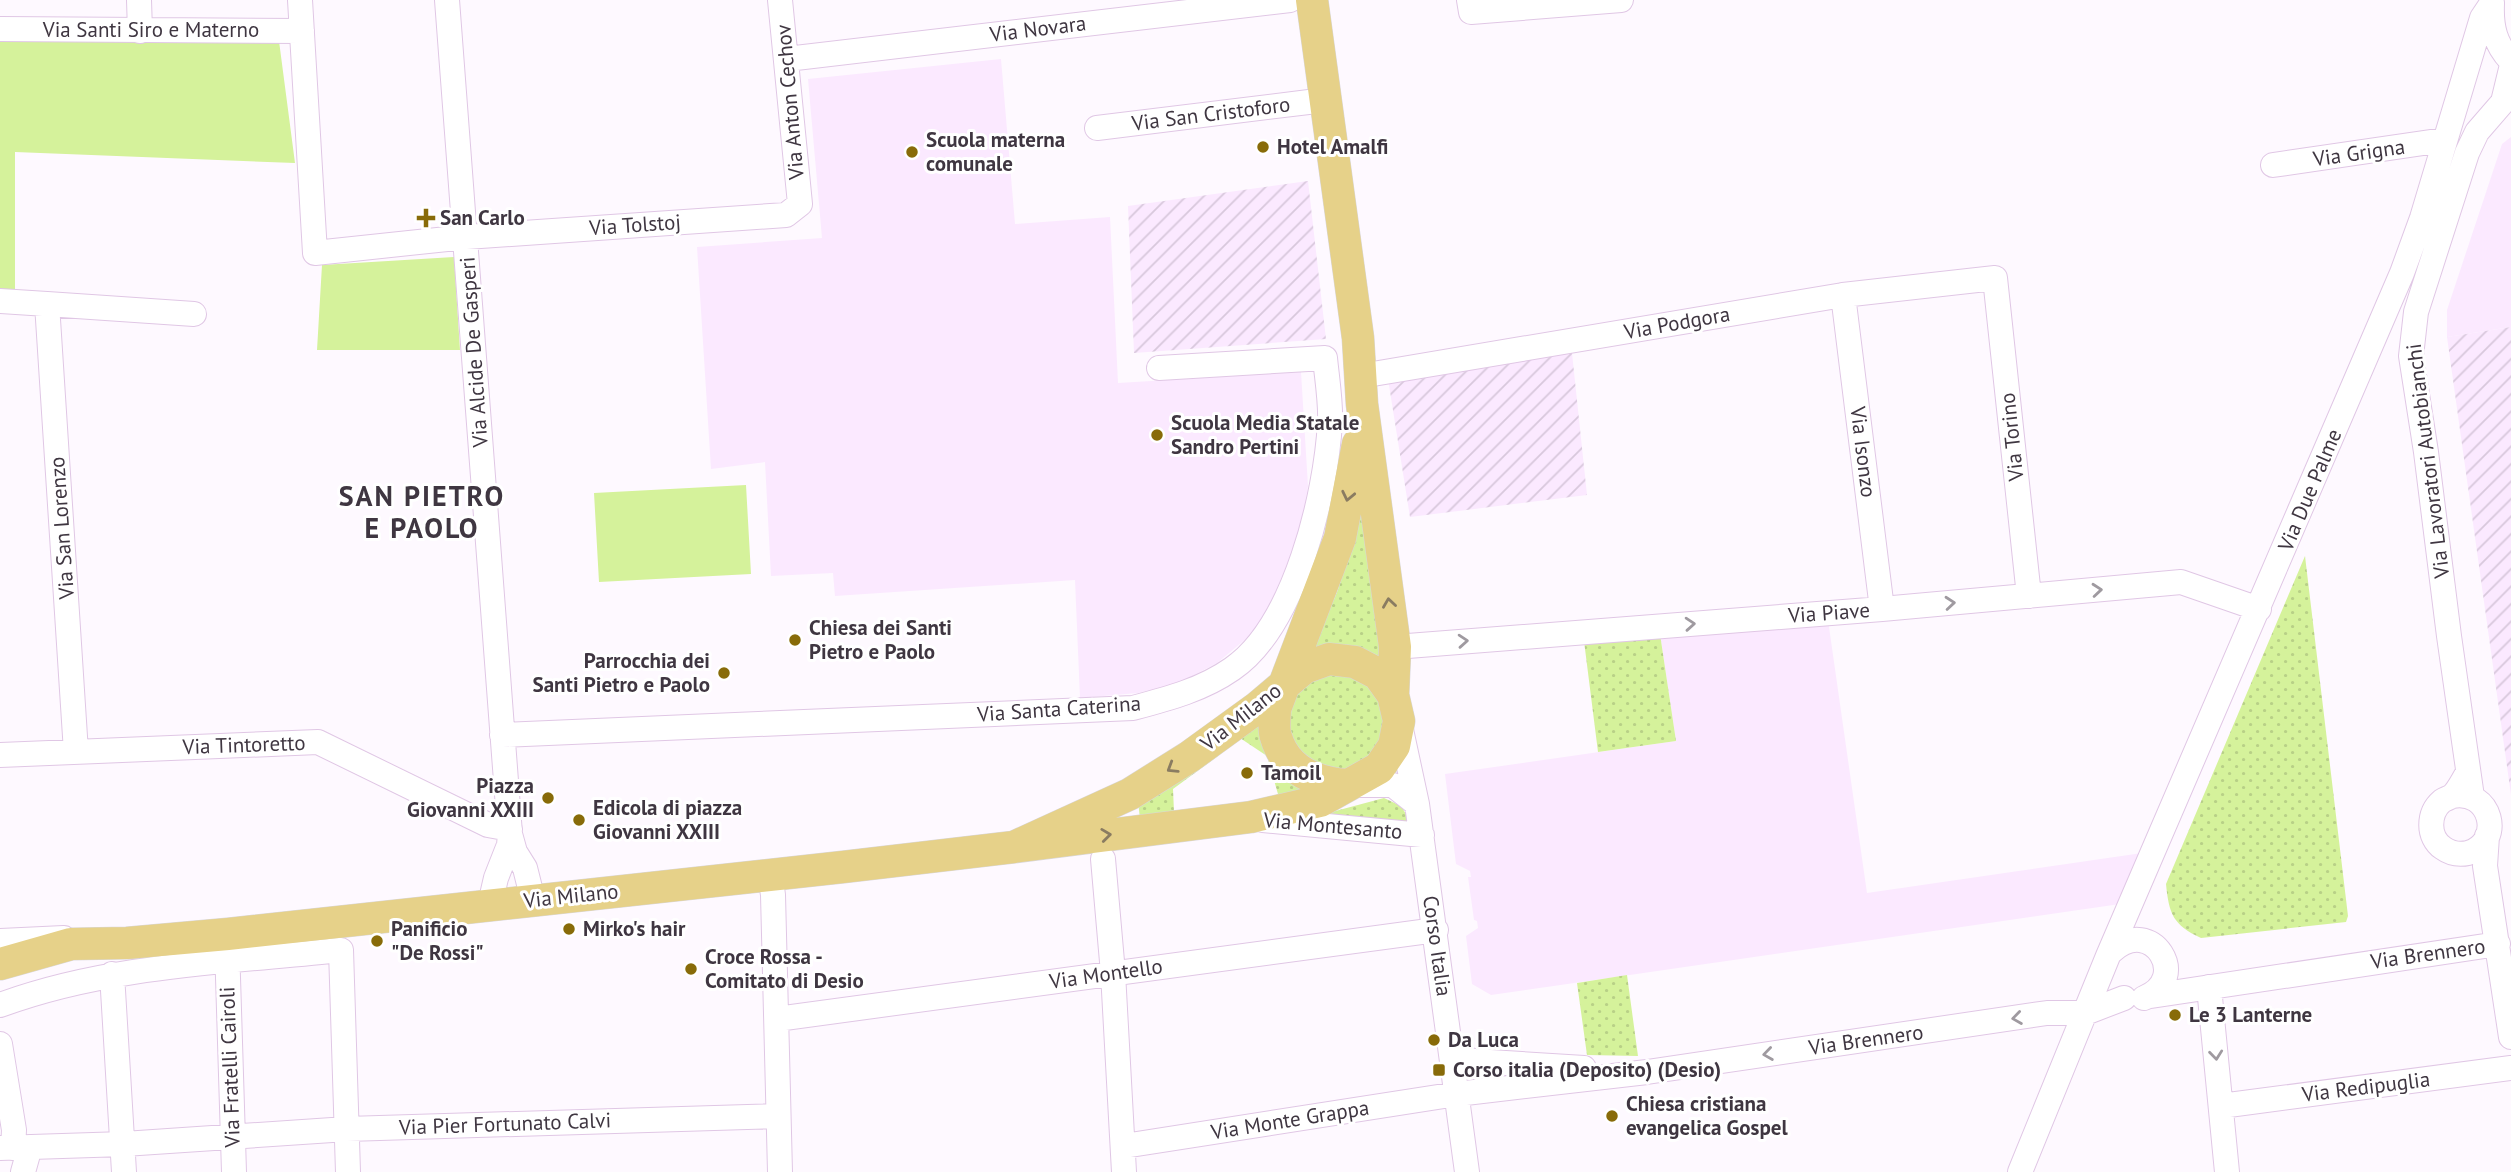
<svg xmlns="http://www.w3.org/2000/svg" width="2511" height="1172" font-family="'PT Sans',sans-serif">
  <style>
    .built { fill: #fbe9ff }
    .industrial { fill: url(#industrial-furrows) }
    .grass { fill: url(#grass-dots) }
    .green { fill: #d5f29b }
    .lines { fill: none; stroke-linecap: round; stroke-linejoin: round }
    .minor-casing { stroke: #e0c7e5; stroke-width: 26 }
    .major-casing { stroke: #d9d7d9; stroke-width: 33 }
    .minor { stroke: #fff; stroke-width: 24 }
    .major { stroke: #e6d189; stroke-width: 32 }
    .oneway { stroke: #8a7c61 }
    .oneway2 { stroke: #9f9aa0 }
    .poi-dot { fill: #886b09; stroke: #fff; stroke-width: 2.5 }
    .labels { text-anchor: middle; stroke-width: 6; stroke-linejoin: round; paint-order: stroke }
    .street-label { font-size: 21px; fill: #3f3641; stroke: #fff }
    .poi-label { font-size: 21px; font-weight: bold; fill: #3f3641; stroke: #fff; text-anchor: start }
    .district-label { font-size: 28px; font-weight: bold; letter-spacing: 2px; fill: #3f3641; stroke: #fff }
  </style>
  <defs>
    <pattern id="industrial-furrows" width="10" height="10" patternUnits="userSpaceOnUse" patternTransform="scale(1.75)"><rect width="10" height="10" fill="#fbe9ff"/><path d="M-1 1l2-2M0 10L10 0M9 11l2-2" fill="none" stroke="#d8c8dc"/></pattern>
    <pattern id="grass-dots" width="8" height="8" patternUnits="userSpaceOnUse" patternTransform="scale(1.75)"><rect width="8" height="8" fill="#d5f29b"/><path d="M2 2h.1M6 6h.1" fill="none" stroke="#b8d087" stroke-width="1.8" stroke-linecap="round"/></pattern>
  </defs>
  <rect width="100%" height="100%" fill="#fef9ff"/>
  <!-- built -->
  <path class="built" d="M1001,59L1015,224L1110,217L1118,383L1301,372L1308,486L1302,528L1273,598L1253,633L1217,663L1179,683L1138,693L1080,698L1075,580L835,596L833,573L771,576L765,462L711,469L697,247L822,238L808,79Z
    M2511,137V327L2447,337V310L2502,144Z
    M1828,620L1867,893L2142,853L2120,904L1491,995L1472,984L1466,936L1478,928L1477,921L1474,920L1468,877H1471L1470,871L1456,864L1445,774L1676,741L1660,634Z"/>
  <!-- industrial -->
  <path class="industrial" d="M1308,181L1326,339L1134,353L1128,206Z
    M2511,327V795L2447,337Z
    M1572,353L1587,495L1410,517L1388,379Z"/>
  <!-- grass -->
  <path class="grass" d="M1369,498L1387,671L1306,657C1315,635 1328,615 1337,592C1348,564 1353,531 1359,501Z
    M2305,556L2348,916L2346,922L2201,938C2173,925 2169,914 2166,884Z
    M1660,634L1676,741L1598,752L1584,641Z
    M1289 722a48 48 0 1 1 96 0a48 48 0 1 1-96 0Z
    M1257,711L1311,786L1280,801L1267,756L1240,738Z
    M1218,753V756L1173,789L1174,812L1140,820L1138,800Z
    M1384,798L1401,806L1411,822L1322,818L1328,813Z
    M1627,975L1638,1056L1587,1055L1577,983Z"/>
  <!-- green -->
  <path class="green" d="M0,39L279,41L295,163L15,152V291L0,290Z
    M454,257L460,350H317L322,265Z
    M746,485L751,574L599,582L594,493Z"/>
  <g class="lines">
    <!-- minor casing -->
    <g class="minor-casing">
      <path id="minor" d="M139,0L140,31
        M300,0L315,253L466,237L786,215L800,204L780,0
        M447,0L510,834L515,852L525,868L533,900
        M1469,0L1471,12L1621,0
        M2492,4C2491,27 2495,44 2511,61
        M0,29L302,31
        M787,59L1290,0
        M1097,128L1325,100
        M2273,165L2444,140
        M1843,295L1882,609
        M0,301L47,304L76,752
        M47,304L194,314
        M1361,376L1843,295L1995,278L2029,596
        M1395,647L1882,609L2181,582L2259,609
        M1400,725L1417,804L1467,1172
        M502,735L1133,708C1167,699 1202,690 1232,669C1295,626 1326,495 1330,422C1331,402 1327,379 1325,358L1159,368
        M0,755L318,742L488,825L510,829
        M1348,785H1393L1417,804
        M2452,796C2491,788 2505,842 2468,853C2459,855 2450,853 2443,848C2427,837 2428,813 2442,801C2445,799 2449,798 2452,796C2458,791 2463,780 2467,774
        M2472,797L2449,636L2426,452L2411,356L2416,312L2467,153L2477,132L2503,102L2511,69
        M1263,820L1422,835
        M2487,836L2485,866L2511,1037
        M1103,859L1113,973L1124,1172
        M770,874L773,895L780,1172
        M490,904L496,878L509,845L510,834
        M0,941L64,938
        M227,945L234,1172
        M2112,951C2152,914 2192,979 2144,998
        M112,974L124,1172
        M2209,987L2227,1172
        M2151,996L2498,944
        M0,1005C108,965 227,962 341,950L348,1172
        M777,1019L1436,930
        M0,1044L14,1130L13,1148
        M1452,1056L1474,1061L1584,1068
        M2221,1106L2511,1068
        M1124,1146L1457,1094L1647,1072L2047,1013H2085L2124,998
        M0,1148L124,1144L347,1129L777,1116
        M23,1172L30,1147
        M2020,1172L2108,956L2402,273L2422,218L2482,18L2492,3"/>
    </g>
    <!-- major casing -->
    <g class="major-casing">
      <path id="major" d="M1312,0L1358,338L1362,404L1395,647L1393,695
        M1348,785C1316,783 1286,771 1276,737C1273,729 1275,718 1275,709L1340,538L1358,444
        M0,964L71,944L127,943L228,934L843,867L1014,847L1251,817L1320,801L1379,768L1394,746L1399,721L1393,695L1378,674L1355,662L1329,659L1304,668L1258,707L1189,757L1130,794L1014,847"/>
    </g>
    <!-- minor -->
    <use href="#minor" class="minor"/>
    <!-- major -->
    <use href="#major" class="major"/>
  </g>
  <!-- one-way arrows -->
  <defs><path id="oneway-chevron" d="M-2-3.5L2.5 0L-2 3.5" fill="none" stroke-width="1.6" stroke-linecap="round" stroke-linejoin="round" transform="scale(1.75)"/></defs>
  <g class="oneway">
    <use href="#oneway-chevron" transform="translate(1348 496) rotate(102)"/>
    <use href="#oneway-chevron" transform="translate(1389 603) rotate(-98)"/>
    <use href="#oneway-chevron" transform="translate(1172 768) rotate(148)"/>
    <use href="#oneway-chevron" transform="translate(1106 835) rotate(-7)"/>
  </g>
  <g class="oneway2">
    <use href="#oneway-chevron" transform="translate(2097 590) rotate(-5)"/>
    <use href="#oneway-chevron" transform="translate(1950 603) rotate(-5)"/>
    <use href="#oneway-chevron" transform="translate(1690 624) rotate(-4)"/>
    <use href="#oneway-chevron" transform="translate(1463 641) rotate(-4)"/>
    <use href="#oneway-chevron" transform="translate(2017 1018) rotate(172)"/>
    <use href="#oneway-chevron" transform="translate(1768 1054) rotate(172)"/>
    <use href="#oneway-chevron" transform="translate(2216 1055) rotate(84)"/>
  </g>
  <!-- markers -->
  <g class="poi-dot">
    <circle cx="1263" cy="147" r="7"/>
    <circle cx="912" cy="152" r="7"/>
    <path d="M422.5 207.5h7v7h7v7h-7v7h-7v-7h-7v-7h7z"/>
    <circle cx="1157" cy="435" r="7"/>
    <circle cx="795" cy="640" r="7"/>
    <circle cx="724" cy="673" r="7"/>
    <circle cx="1247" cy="773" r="7"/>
    <circle cx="548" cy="798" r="7"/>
    <circle cx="579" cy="820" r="7"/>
    <circle cx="569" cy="929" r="7"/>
    <circle cx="377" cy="941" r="7"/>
    <circle cx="691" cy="969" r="7"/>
    <circle cx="2175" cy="1015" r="7"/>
    <circle cx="1434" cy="1040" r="7"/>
    <rect x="1432" y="1063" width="14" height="14" rx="3.5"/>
    <circle cx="1612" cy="1116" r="7"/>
  </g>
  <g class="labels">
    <!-- street labels -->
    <g class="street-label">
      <text transform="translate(1038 29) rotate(-7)" y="7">Via Novara</text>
      <text x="151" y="37">Via Santi Siro e Materno</text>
      <text transform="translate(790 102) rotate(-95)" y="7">Via Anton Cechov</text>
      <text transform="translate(1211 114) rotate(-7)" y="7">Via San Cristoforo</text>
      <text transform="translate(2359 153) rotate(-8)" y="7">Via Grigna</text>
      <text transform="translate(635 225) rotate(-4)" y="7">Via Tolstoj</text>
      <text transform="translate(1677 323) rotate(-10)" y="7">Via Podgora</text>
      <text transform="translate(474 352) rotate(-94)" y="7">Via Alcide De Gasperi</text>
      <text transform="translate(2012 437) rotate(-96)" y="7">Via Torino</text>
      <text transform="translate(1863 452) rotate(83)" y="7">Via Isonzo</text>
      <text transform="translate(2428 461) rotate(-97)" y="7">Via Lavoratori Autobianchi</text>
      <text transform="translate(2310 490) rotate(-67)" y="7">Via Due Palme</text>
      <text transform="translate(62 528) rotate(-94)" y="7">Via San Lorenzo</text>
      <text transform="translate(1829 613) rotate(-4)" y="7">Via Piave</text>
      <text transform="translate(1059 709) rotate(-4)" y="7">Via Santa Caterina</text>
      <text transform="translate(1241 717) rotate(-38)" y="7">Via Milano</text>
      <text transform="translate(244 745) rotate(-2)" y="7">Via Tintoretto</text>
      <text transform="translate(1333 826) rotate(5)" y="7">Via Montesanto</text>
      <text transform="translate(571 896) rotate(-6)" y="7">Via Milano</text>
      <text transform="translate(1437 946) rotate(82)" y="7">Corso Italia</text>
      <text transform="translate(2428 954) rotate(-8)" y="7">Via Brennero</text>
      <text transform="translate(1106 974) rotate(-8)" y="7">Via Montello</text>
      <text transform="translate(1866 1040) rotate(-8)" y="7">Via Brennero</text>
      <text transform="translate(230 1067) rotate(-92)" y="7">Via Fratelli Cairoli</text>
      <text transform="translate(2366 1087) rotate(-7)" y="7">Via Redipuglia</text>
      <text transform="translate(1290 1120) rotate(-9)" y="7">Via Monte Grappa</text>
      <text transform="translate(505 1124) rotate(-2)" y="7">Via Pier Fortunato Calvi</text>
    </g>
    <!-- poi labels -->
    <g class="poi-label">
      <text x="926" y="147">Scuola materna<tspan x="926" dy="24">comunale</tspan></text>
      <text x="1277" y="154">Hotel Amalfi</text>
      <text x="440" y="225">San Carlo</text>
      <text x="1171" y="430">Scuola Media Statale<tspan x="1171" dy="24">Sandro Pertini</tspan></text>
      <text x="809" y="635">Chiesa dei Santi<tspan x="809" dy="24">Pietro e Paolo</tspan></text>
      <text x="710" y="668" text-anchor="end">Parrocchia dei<tspan x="710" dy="24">Santi Pietro e Paolo</tspan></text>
      <text x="1261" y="780">Tamoil</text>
      <text x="534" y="793" text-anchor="end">Piazza<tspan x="534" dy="24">Giovanni XXIII</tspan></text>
      <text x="593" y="815">Edicola di piazza<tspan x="593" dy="24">Giovanni XXIII</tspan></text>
      <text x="391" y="936">Panificio<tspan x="391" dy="24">"De Rossi"</tspan></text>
      <text x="583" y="936">Mirko's hair</text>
      <text x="705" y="964">Croce Rossa -<tspan x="705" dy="24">Comitato di Desio</tspan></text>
      <text x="2189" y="1022">Le 3 Lanterne</text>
      <text x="1448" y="1047">Da Luca</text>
      <text x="1453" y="1077">Corso italia (Deposito) (Desio)</text>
      <text x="1626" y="1111">Chiesa cristiana<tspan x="1626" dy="24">evangelica Gospel</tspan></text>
    </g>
    <!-- district labels -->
    <g class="district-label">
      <text x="422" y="506">SAN PIETRO<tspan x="422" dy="32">E PAOLO</tspan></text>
    </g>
  </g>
</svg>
